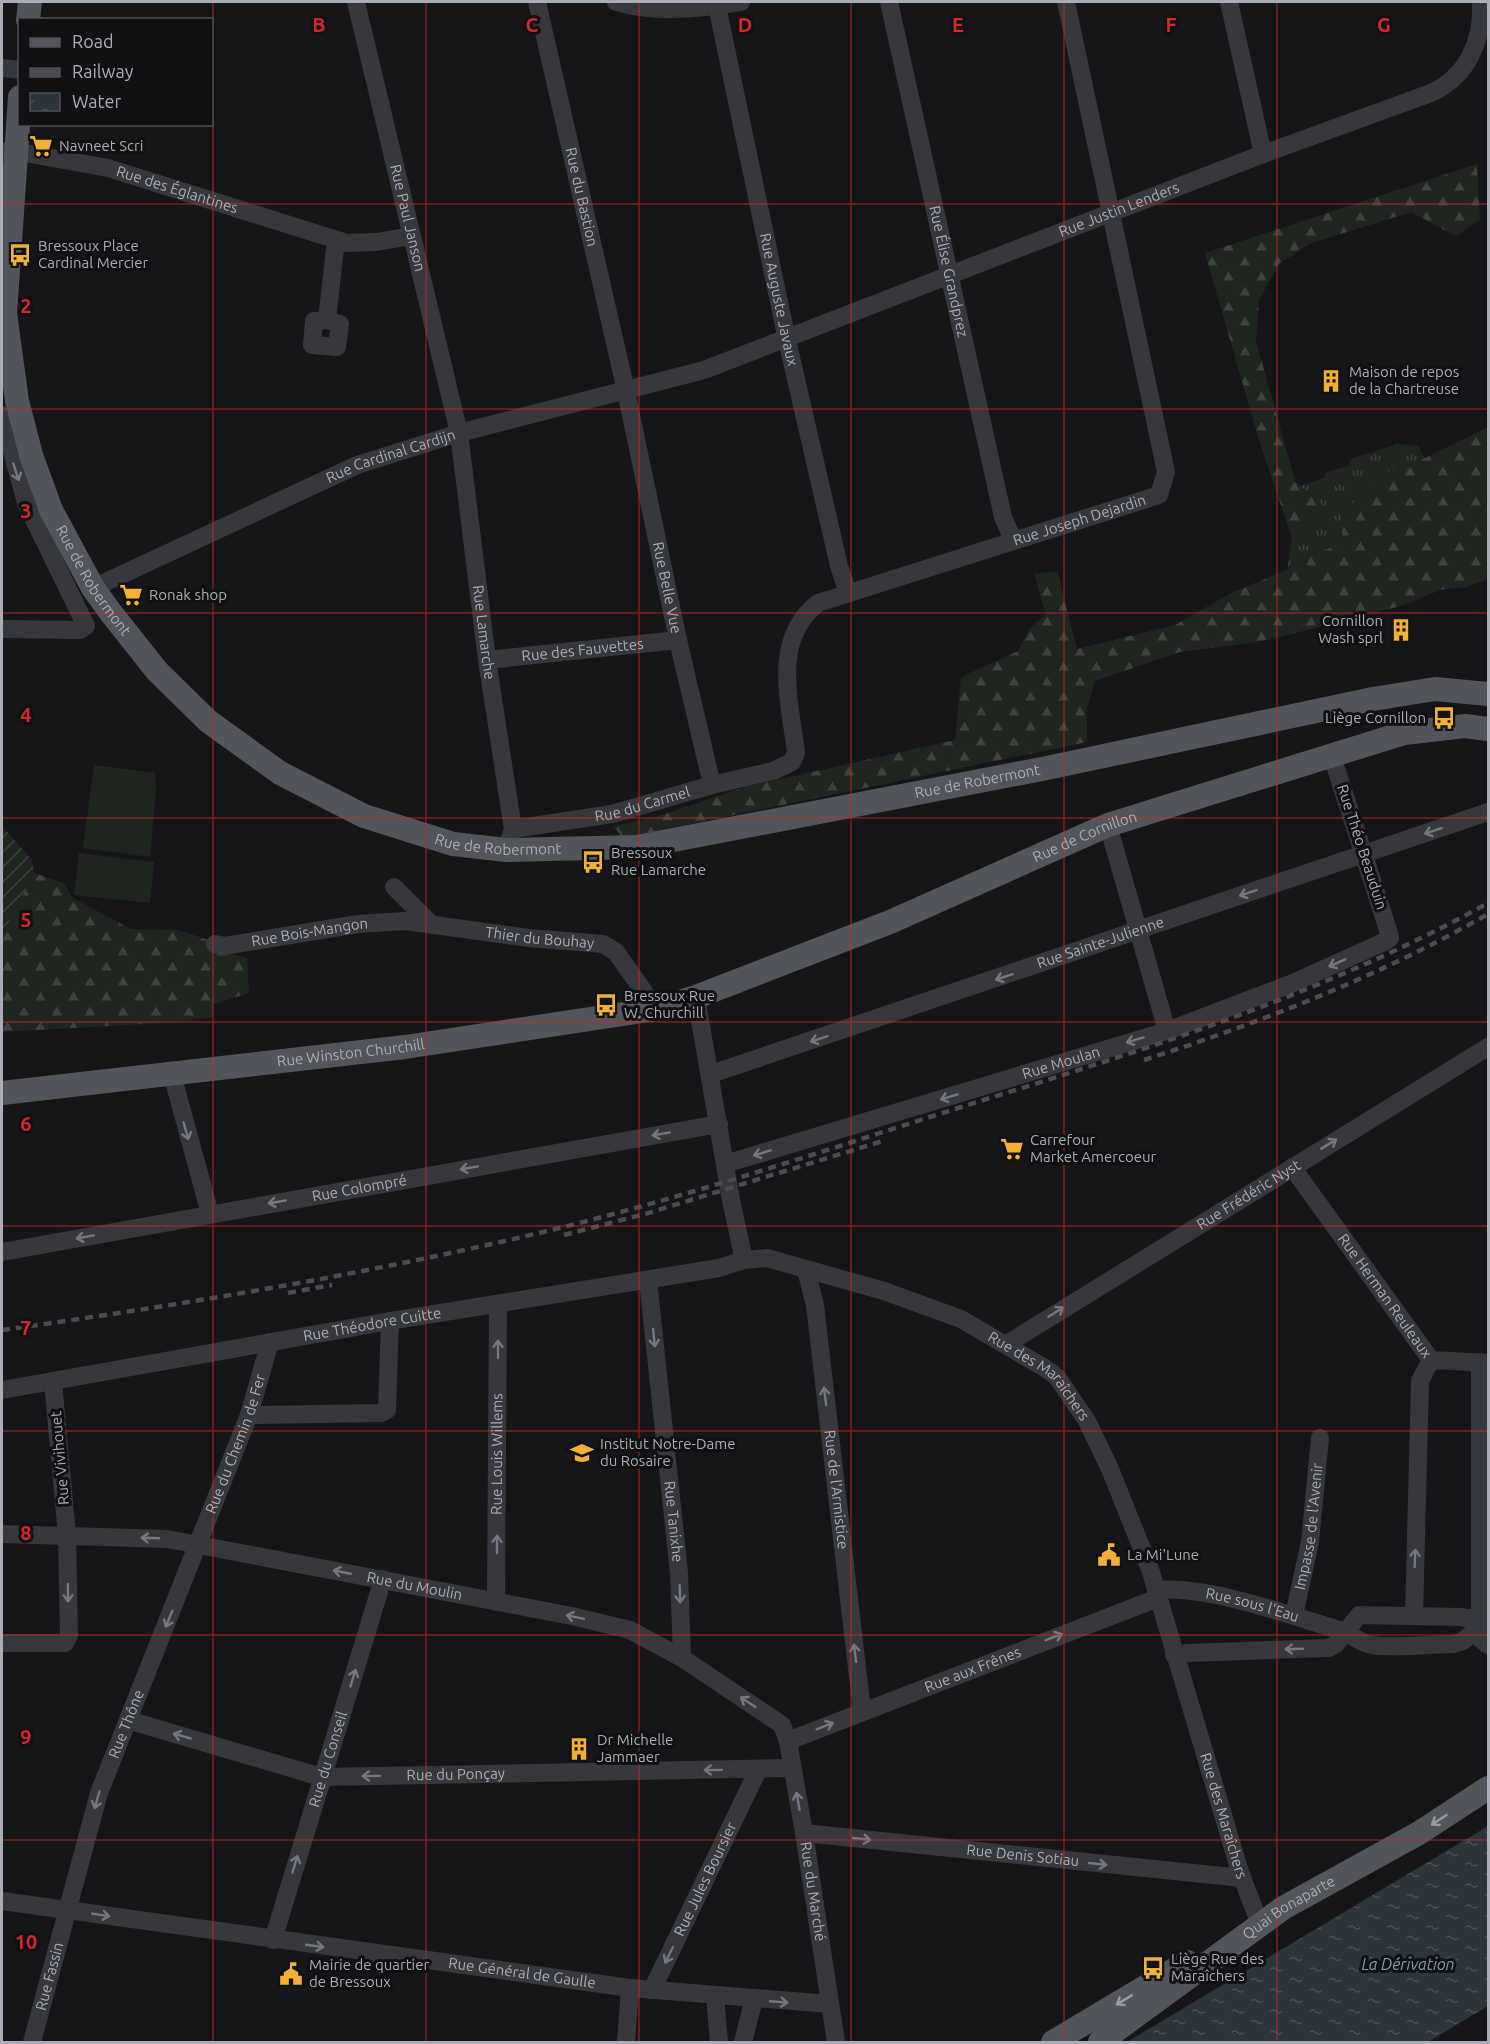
<svg xmlns="http://www.w3.org/2000/svg" width="1490" height="2044" font-family="Ubuntu,sans-serif">
  <style>
    .grass { fill: url(#grass-tufts) }
    .forest { fill: url(#forest-firs) }
    .garden { fill: url(#garden-furrows) }
    .pitch { fill: #1e261f }
    .water { fill: url(#water-ripples) }
    .lines { fill: none; stroke-linecap: round; stroke-linejoin: round }
    .minor { stroke: #37383d; stroke-width: 18 }
    .major { stroke: #53555c; stroke-width: 24 }
    .rail { stroke: #4a4c52; stroke-width: 4.5; stroke-dasharray: 8 6; stroke-linecap: butt }
    .oneway { stroke: #757881 }
    .oneway2 { stroke: #979ba6 }
    .grid { fill: none; stroke: #d62828; stroke-width: 1.5; stroke-opacity: 0.55 }
    .labels { text-anchor: middle; stroke-width: 6; stroke-linejoin: round; paint-order: stroke }
    .poi-label { font-size: 15px; fill: #a8adb8; stroke: #111113; text-anchor: start }
    .street-label { font-size: 15px; fill: #a8adb8; stroke: #111113 }
    .water-label { font-size: 16px; font-style: italic; fill: #7f9bb3; stroke: #111113 }
    .grid-label { font-size: 20px; text-anchor: middle; font-weight: bold; fill: #d62828; stroke: #111113; stroke-width: 6; stroke-linejoin: round; paint-order: stroke }
  </style>
  <defs>
    <pattern id="grass-tufts" width="24" height="20" patternUnits="userSpaceOnUse" patternTransform="scale(1.5)"><rect width="24" height="20" fill="#1e261f"/><path d="M3 7l-1-3M5 7V3M7 7l1-3M15 17l-1-3M17 17v-4M19 17l1-3" fill="none" stroke="#3c433d"/></pattern>
    <pattern id="forest-firs" width="22" height="20" patternUnits="userSpaceOnUse" patternTransform="scale(1.5)"><rect width="22" height="20" fill="#1e261f"/><path d="M5 1l3.5 6h-7zM16 11l3.5 6h-7z" fill="#3c433d"/></pattern>
    <pattern id="garden-furrows" width="10" height="10" patternUnits="userSpaceOnUse" patternTransform="scale(1.5)"><rect width="10" height="10" fill="#1e261f"/><path d="M-1 1l2-2M0 10L10 0M9 11l2-2" fill="none" stroke="#3c433d"/></pattern>
    <pattern id="water-ripples" width="26" height="14" patternUnits="userSpaceOnUse" patternTransform="scale(1.5)"><rect width="26" height="14" fill="#2c353c"/><path d="M2 4q2-2 4 0t4 0M15 11q2-2 4 0t4 0" fill="none" stroke="#485056"/></pattern>
  </defs>
  <rect width="100%" height="100%" fill="#161618"/>
  <!-- grass -->
  <path class="grass" d="M1398,444L1418,446L1425,458L1385,474L1344,537L1343,544L1312,554L1287,570L1292,538L1328,511L1300,486L1324,478L1327,472L1349,466L1350,459Z"/>
  <!-- forest -->
  <path class="forest" d="M1477,164L1480,220L1456,236L1411,212L1309,244L1279,264L1259,300L1256,341L1295,481L1328,511L1292,538L1259,440L1205,253Z
    M1488,427V579L1466,587L1440,590L1407,604L1345,621L1257,642L1180,652L1095,681L1087,708V742L623,838L613,826L656,817L745,787L955,740L961,677L1018,651L1030,628L1046,615L1034,574L1057,571L1077,649L1175,625L1233,592L1287,570L1312,554L1343,544L1341,514L1385,474L1425,458Z
    M34,873L64,883L73,898L131,929L179,930L208,940L227,953L247,958L249,993L214,1004L213,1017L179,1022L2,1032V935Z"/>
  <!-- garden -->
  <path class="garden" d="M2,826L32,860L34,873L2,935Z"/>
  <!-- pitch -->
  <path class="pitch" d="M94,765L155,773L156,790L150,857L83,848Z
    M79,853L154,862L150,903L74,895Z"/>
  <!-- water -->
  <path class="water" d="M1488,1826V2006L1428,2042H1127Z"/>
  <g class="lines">
    <!-- minor -->
    <g class="minor">
      <path id="s1" d="M356,2L459,433L487,660L513,829"/>
      <path id="s2" d="M537,2L626,391L678,640L712,785"/>
      <path d="M616,2C656,14 700,9 741,2"/>
      <path id="s3" d="M889,2L1003,517L1013,540"/>
      <path d="M1229,2L1263,154"/>
      <path id="s4" d="M717,6L787,340L839,566L848,593"/>
      <path d="M2,68L20,70"/>
      <path id="s5" d="M2,152L14,151L108,168L347,243L377,242L410,236"/>
      <path d="M327,320L340,324L337,347L312,345L314,321L327,320L336,240"/>
      <path d="M2,415L26,503L86,626L80,630L2,629"/>
      <path id="s6" d="M93,588L357,465L459,433L704,370L1263,154L1431,93C1468,76 1483,40 1481,2"/>
      <path id="s7" d="M487,660L678,640"/>
      <path d="M1108,825L1167,1031"/>
      <path id="s8" d="M506,850L513,829L612,814L712,785L773,771L792,762L796,753C790,701 771,640 818,603L1159,495L1166,472L1066,2"/>
      <path d="M394,887L430,923"/>
      <path id="s9" d="M215,944L224,946L358,924L405,921L529,938L603,944L616,952L656,1009"/>
      <path id="s10" d="M696,997L731,1200L744,1260L767,1258L884,1291L961,1319L1048,1370L1057,1377L1087,1421L1110,1469L1150,1569L1240,1872L1258,1919"/>
      <path d="M172,1074L210,1214"/>
      <path id="s11" d="M711,1074L1488,812"/>
      <path id="s12" d="M725,1164L1167,1031L1293,983L1386,941L1390,938L1389,933L1332,756"/>
      <path id="s13" d="M1292,1167L1431,1360L1420,1381L1414,1616"/>
      <path id="s14" d="M2,1252L719,1124"/>
      <path id="s15" d="M806,1270L815,1305L862,1711"/>
      <path id="s16" d="M648,1280L679,1573L682,1658"/>
      <path id="s17" d="M1007,1344L1488,1047"/>
      <path d="M1431,1360L1488,1363"/>
      <path d="M1480,1362V1613L1484,1622"/>
      <path id="s18" d="M2,1390L390,1321L719,1268L744,1260"/>
      <path d="M249,1415L381,1413L387,1410L390,1321"/>
      <path id="s19" d="M2,1534L167,1539L199,1545L572,1616L630,1630L682,1658L782,1725L788,1741L804,1833L836,2042"/>
      <path id="s20" d="M1156,1590C1210,1586 1286,1614 1339,1630C1350,1633 1359,1643 1372,1645C1398,1649 1428,1644 1454,1644L1463,1641L1488,1619"/>
      <path id="s21" d="M496,1602L498,1304"/>
      <path id="s22" d="M1294,1615L1310,1542L1320,1438"/>
      <path d="M1473,1633L1488,1645"/>
      <path d="M2,1643H65L69,1635L67,1535L53,1382"/>
      <path d="M1174,1655L1188,1653L1329,1648L1336,1644L1359,1615L1461,1617L1474,1619L1480,1626"/>
      <path id="s23" d="M128,1720L321,1777L792,1768"/>
      <path id="s24" d="M788,1741L1158,1598"/>
      <path id="s25" d="M804,1833L1242,1878"/>
      <path id="s26" d="M2,1901L630,1988L830,2004"/>
      <path id="s27" d="M273,1940L383,1579"/>
      <path id="s28" d="M652,1990L758,1770"/>
      <path d="M715,1996L719,2042"/>
      <path id="s29" d="M32,2042L99,1793L249,1415L270,1342"/>
      <path d="M626,2042L630,1988"/>
      <path d="M743,2042L754,1999"/>
    </g>
    <!-- major -->
    <g class="major">
      <path d="M28,20L30,2"/>
      <path id="s30" d="M20,97L5,313L17,401L31,455L51,510L93,588L111,613L157,671L208,721L280,773L364,816L453,844L506,850L637,847L1047,768L1373,699L1435,689L1488,694"/>
      <path id="s31" d="M2,1093L405,1047L656,1009L696,997L890,922L1108,825L1404,733L1465,726L1488,729"/>
      <path d="M1053,2042L1187,1962"/>
      <path id="s32" d="M1100,2042L1283,1908L1419,1833L1488,1788"/>
    </g>
    <!-- rail -->
    <path class="rail" d="M1144,1060C1262,1022 1380,976 1488,914
      M564,1235L645,1214L883,1141
      M288,1293L332,1285
      M2,1330C182,1305 362,1275 539,1233C681,1199 820,1152 958,1108C1140,1051 1321,996 1488,903"/>
  </g>
  <!-- one-way arrows -->
  <defs><path id="oneway-shaft" d="M-6 0H5M1.5-3L5.5 0L1.5 3" fill="none" stroke-width="1.6" stroke-linecap="round" stroke-linejoin="round" transform="scale(1.5)"/></defs>
  <g class="oneway">
    <use href="#oneway-shaft" transform="translate(16 472) rotate(72)"/>
    <use href="#oneway-shaft" transform="translate(1433 831) rotate(161)"/>
    <use href="#oneway-shaft" transform="translate(1248 893) rotate(161)"/>
    <use href="#oneway-shaft" transform="translate(1337 963) rotate(156)"/>
    <use href="#oneway-shaft" transform="translate(1004 977) rotate(161)"/>
    <use href="#oneway-shaft" transform="translate(819 1039) rotate(162)"/>
    <use href="#oneway-shaft" transform="translate(1135 1040) rotate(163)"/>
    <use href="#oneway-shaft" transform="translate(949 1097) rotate(163)"/>
    <use href="#oneway-shaft" transform="translate(186 1131) rotate(74)"/>
    <use href="#oneway-shaft" transform="translate(661 1134) rotate(170)"/>
    <use href="#oneway-shaft" transform="translate(1329 1144) rotate(-31)"/>
    <use href="#oneway-shaft" transform="translate(762 1153) rotate(163)"/>
    <use href="#oneway-shaft" transform="translate(469 1168) rotate(170)"/>
    <use href="#oneway-shaft" transform="translate(277 1202) rotate(170)"/>
    <use href="#oneway-shaft" transform="translate(85 1237) rotate(170)"/>
    <use href="#oneway-shaft" transform="translate(1056 1312) rotate(-32)"/>
    <use href="#oneway-shaft" transform="translate(654 1338) rotate(84)"/>
    <use href="#oneway-shaft" transform="translate(498 1349) rotate(-90)"/>
    <use href="#oneway-shaft" transform="translate(825 1396) rotate(-97)"/>
    <use href="#oneway-shaft" transform="translate(150 1538) rotate(-178)"/>
    <use href="#oneway-shaft" transform="translate(497 1544) rotate(-90)"/>
    <use href="#oneway-shaft" transform="translate(1415 1558) rotate(-88)"/>
    <use href="#oneway-shaft" transform="translate(342 1572) rotate(-169)"/>
    <use href="#oneway-shaft" transform="translate(68 1593) rotate(89)"/>
    <use href="#oneway-shaft" transform="translate(680 1594) rotate(88)"/>
    <use href="#oneway-shaft" transform="translate(575 1617) rotate(-168)"/>
    <use href="#oneway-shaft" transform="translate(169 1619) rotate(112)"/>
    <use href="#oneway-shaft" transform="translate(1054 1637) rotate(-21)"/>
    <use href="#oneway-shaft" transform="translate(1294 1649) rotate(178)"/>
    <use href="#oneway-shaft" transform="translate(855 1653) rotate(-97)"/>
    <use href="#oneway-shaft" transform="translate(353 1678) rotate(-73)"/>
    <use href="#oneway-shaft" transform="translate(748 1702) rotate(-147)"/>
    <use href="#oneway-shaft" transform="translate(825 1726) rotate(-22)"/>
    <use href="#oneway-shaft" transform="translate(182 1736) rotate(-164)"/>
    <use href="#oneway-shaft" transform="translate(713 1770) rotate(179)"/>
    <use href="#oneway-shaft" transform="translate(371 1776) rotate(179)"/>
    <use href="#oneway-shaft" transform="translate(97 1800) rotate(106)"/>
    <use href="#oneway-shaft" transform="translate(798 1801) rotate(-100)"/>
    <use href="#oneway-shaft" transform="translate(862 1839) rotate(6)"/>
    <use href="#oneway-shaft" transform="translate(295 1864) rotate(-73)"/>
    <use href="#oneway-shaft" transform="translate(1098 1864) rotate(6)"/>
    <use href="#oneway-shaft" transform="translate(101 1915) rotate(9)"/>
    <use href="#oneway-shaft" transform="translate(315 1946) rotate(8)"/>
    <use href="#oneway-shaft" transform="translate(669 1955) rotate(116)"/>
    <use href="#oneway-shaft" transform="translate(779 2002) rotate(5)"/>
  </g>
  <g class="oneway2">
    <use href="#oneway-shaft" transform="translate(1439 1820) rotate(147)"/>
    <use href="#oneway-shaft" transform="translate(1124 2000) rotate(149)"/>
  </g>
  <!-- grid -->
  <path class="grid" d="M213,2V2042M426,2V2042M639,2V2042M851,2V2042M1064,2V2042M1277,2V2042M2,204H1488M2,409H1488M2,613H1488M2,818H1488M2,1022H1488M2,1226H1488M2,1431H1488M2,1635H1488M2,1840H1488"/>
  <!-- icons -->
  <defs>
    <g id="supermarket-bare" transform="scale(1.8)"><path d="M-6-5.5h2.5l.6 2H6L4.5 2H-2.5L-4.4-4H-6ZM-1.5 3.2a1.3 1.3 0 1 0 .1 0ZM3 3.2a1.3 1.3 0 1 0 .1 0Z" fill="#f2b134" stroke="#111113" stroke-width="2.5" paint-order="stroke"/></g>
    <g id="bus-bare" transform="scale(1.8)"><path d="M-5-6H5V4H4V6H2V4H-2V6H-4V4H-5ZM-3.5-4V0h7V-4ZM-3.5 1.2v1.5H-2V1.2ZM2 1.2v1.5H3.5V1.2Z" fill="#f2b134" stroke="#111113" stroke-width="2.5" paint-order="stroke"/></g>
    <g id="building-bare" transform="scale(1.8)"><path d="M-4-6H4V6H1V3H-1V6H-4ZM-2.5-4.3h1.7v1.8h-1.7ZM.8-4.3h1.7v1.8H.8ZM-2.5-1h1.7V.8h-1.7ZM.8-1h1.7V.8H.8Z" fill="#f2b134" stroke="#111113" stroke-width="2.5" paint-order="stroke"/></g>
    <g id="school-bare" transform="scale(1.8)"><path d="M0-5L7-2L0 1L-7-2ZM-4 1L0 2.5L4 1V4Q0 6-4 4Z" fill="#f2b134" stroke="#111113" stroke-width="2.5" paint-order="stroke"/></g>
    <g id="civic-bare" transform="scale(1.8)"><path d="M-.6-6.5H3V-4.5H.6V-3L4-1V1h2V6H-6V1h2V-1L-.6-3ZM-1.2 2.5V6h2.4V2.5Z" fill="#f2b134" stroke="#111113" stroke-width="2.5" paint-order="stroke"/></g>
  </defs>
  <g fill-rule="evenodd">
    <use href="#supermarket-bare" x="41" y="146"/>
    <use href="#bus-bare" x="20" y="255"/>
    <use href="#building-bare" x="1331" y="381"/>
    <use href="#supermarket-bare" x="131" y="595"/>
    <use href="#building-bare" x="1401" y="630"/>
    <use href="#bus-bare" x="1444" y="718"/>
    <use href="#bus-bare" x="593" y="862"/>
    <use href="#bus-bare" x="606" y="1005"/>
    <use href="#supermarket-bare" x="1012" y="1149"/>
    <use href="#school-bare" x="582" y="1453"/>
    <use href="#civic-bare" x="1109" y="1555"/>
    <use href="#building-bare" x="579" y="1749"/>
    <use href="#bus-bare" x="1153" y="1968"/>
    <use href="#civic-bare" x="291" y="1974"/>
  </g>
  <g class="labels">
    <!-- poi labels -->
    <g class="poi-label">
      <text x="59" y="151">Navneet Scri</text>
      <text x="38" y="251">Bressoux Place<tspan x="38" dy="17">Cardinal Mercier</tspan></text>
      <text x="1349" y="377">Maison de repos<tspan x="1349" dy="17">de la Chartreuse</tspan></text>
      <text x="149" y="600">Ronak shop</text>
      <text x="1383" y="626" text-anchor="end">Cornillon<tspan x="1383" dy="17">Wash sprl</tspan></text>
      <text x="1426" y="723" text-anchor="end">Liège Cornillon</text>
      <text x="611" y="858">Bressoux<tspan x="611" dy="17">Rue Lamarche</tspan></text>
      <text x="624" y="1001">Bressoux Rue<tspan x="624" dy="17">W. Churchill</tspan></text>
      <text x="1030" y="1145">Carrefour<tspan x="1030" dy="17">Market Amercoeur</tspan></text>
      <text x="600" y="1449">Institut Notre-Dame<tspan x="600" dy="17">du Rosaire</tspan></text>
      <text x="1127" y="1560">La Mi'Lune</text>
      <text x="597" y="1745">Dr Michelle<tspan x="597" dy="17">Jammaer</tspan></text>
      <text x="1171" y="1964">Liège Rue des<tspan x="1171" dy="17">Maraîchers</tspan></text>
      <text x="309" y="1970">Mairie de quartier<tspan x="309" dy="17">de Bressoux</tspan></text>
    </g>
    <!-- street labels -->
    <g class="street-label">
      <text dy="5" stroke="none"><textPath href="#s5" startOffset="180">Rue des Églantines</textPath></text>
      <text dy="5" stroke="none"><textPath href="#s2" startOffset="200">Rue du Bastion</textPath></text>
      <text dy="5" stroke="none"><textPath href="#s6" startOffset="1096">Rue Justin Lenders</textPath></text>
      <text dy="5" stroke="none"><textPath href="#s1" startOffset="222">Rue Paul Janson</textPath></text>
      <text dy="5" stroke="none"><textPath href="#s3" startOffset="276">Rue Élise Grandprez</textPath></text>
      <text dy="5" stroke="none"><textPath href="#s4" startOffset="300">Rue Auguste Javaux</textPath></text>
      <text dy="5" stroke="none"><textPath href="#s6" startOffset="326">Rue Cardinal Cardijn</textPath></text>
      <text dy="5" stroke="none"><textPath href="#s8" startOffset="754">Rue Joseph Dejardin</textPath></text>
      <text dy="5" stroke="none"><textPath href="#s30" startOffset="502">Rue de Robermont</textPath></text>
      <text dy="5" stroke="none"><textPath href="#s2" startOffset="600">Rue Belle Vue</textPath></text>
      <text dy="5" stroke="none"><textPath href="#s1" startOffset="644">Rue Lamarche</textPath></text>
      <text dy="5" stroke="none"><textPath href="#s7" startOffset="96">Rue des Fauvettes</textPath></text>
      <text dy="5" stroke="none"><textPath href="#s30" startOffset="1492">Rue de Robermont</textPath></text>
      <text dy="5" stroke="none"><textPath href="#s8" startOffset="154">Rue du Carmel</textPath></text>
      <text dy="5" stroke="none"><textPath href="#s31" startOffset="1122">Rue de Cornillon</textPath></text>
      <text dy="5" stroke="none"><textPath href="#s30" startOffset="1006">Rue de Robermont</textPath></text>
      <text transform="translate(1362 847) rotate(72)" y="5">Rue Théo Beauduin</text>
      <text dy="5" stroke="none"><textPath href="#s9" startOffset="96">Rue Bois-Mangon</textPath></text>
      <text dy="5" stroke="none"><textPath href="#s9" startOffset="328">Thier du Bouhay</textPath></text>
      <text dy="5" stroke="none"><textPath href="#s11" startOffset="411">Rue Sainte-Julienne</textPath></text>
      <text dy="5" stroke="none"><textPath href="#s31" startOffset="351">Rue Winston Churchill</textPath></text>
      <text dy="5" stroke="none"><textPath href="#s12" startOffset="351">Rue Moulan</textPath></text>
      <text dy="5" stroke="none"><textPath href="#s14" startOffset="363">Rue Colompré</textPath></text>
      <text dy="5" stroke="none"><textPath href="#s17" startOffset="284">Rue Frédéric Nyst</textPath></text>
      <text dy="5" stroke="none"><textPath href="#s13" startOffset="159">Rue Herman Reuleaux</textPath></text>
      <text dy="5" stroke="none"><textPath href="#s18" startOffset="376">Rue Théodore Cuitte</textPath></text>
      <text dy="5" stroke="none"><textPath href="#s10" startOffset="592">Rue des Maraîchers</textPath></text>
      <text dy="5" stroke="none"><textPath href="#s29" startOffset="633">Rue du Chemin de Fer</textPath></text>
      <text dy="5" stroke="none"><textPath href="#s21" startOffset="148">Rue Louis Willems</textPath></text>
      <text transform="translate(60 1458) rotate(-95)" y="5">Rue Vivihouet</text>
      <text dy="5" stroke="none"><textPath href="#s15" startOffset="222">Rue de l'Armistice</textPath></text>
      <text dy="5" stroke="none"><textPath href="#s16" startOffset="243">Rue Tanixhe</textPath></text>
      <text dy="5" stroke="none"><textPath href="#s22" startOffset="90">Impasse de l'Avenir</textPath></text>
      <text dy="5" stroke="none"><textPath href="#s19" startOffset="417">Rue du Moulin</textPath></text>
      <text dy="5" stroke="none"><textPath href="#s20" startOffset="98">Rue sous l'Eau</textPath></text>
      <text dy="5" stroke="none"><textPath href="#s24" startOffset="198">Rue aux Frênes</textPath></text>
      <text dy="5" stroke="none"><textPath href="#s29" startOffset="332">Rue Thône</textPath></text>
      <text dy="5" stroke="none"><textPath href="#s27" startOffset="189">Rue du Conseil</textPath></text>
      <text dy="5" stroke="none"><textPath href="#s23" startOffset="336">Rue du Ponçay</textPath></text>
      <text dy="5" stroke="none"><textPath href="#s10" startOffset="1078">Rue des Maraîchers</textPath></text>
      <text dy="5" stroke="none"><textPath href="#s25" startOffset="220">Rue Denis Sotiau</textPath></text>
      <text dy="5" stroke="none"><textPath href="#s28" startOffset="123">Rue Jules Boursier</textPath></text>
      <text dy="5" stroke="none"><textPath href="#s19" startOffset="986">Rue du Marché</textPath></text>
      <text dy="5" stroke="none"><textPath href="#s32" startOffset="232">Quai Bonaparte</textPath></text>
      <text dy="5" stroke="none"><textPath href="#s26" startOffset="525">Rue Général de Gaulle</textPath></text>
      <text dy="5" stroke="none"><textPath href="#s29" startOffset="68">Rue Fassin</textPath></text>
    </g>
    <!-- water labels -->
    <g class="water-label">
      <text x="1408" y="1970">La Dérivation</text>
    </g>
  </g>
  <g class="grid-label">
    <text x="319" y="32">B</text>
    <text x="532" y="32">C</text>
    <text x="745" y="32">D</text>
    <text x="958" y="32">E</text>
    <text x="1171" y="32">F</text>
    <text x="1384" y="32">G</text>
    <text x="26" y="313">2</text>
    <text x="26" y="518">3</text>
    <text x="26" y="722">4</text>
    <text x="26" y="927">5</text>
    <text x="26" y="1131">6</text>
    <text x="26" y="1335">7</text>
    <text x="26" y="1540">8</text>
    <text x="26" y="1744">9</text>
    <text x="26" y="1949">10</text>
  </g>
  <!-- border -->
  <rect width="1490" height="2044" fill="none" stroke="#a8adb8" stroke-width="6"/>
  <!-- legend -->
  <rect x="18" y="18" width="195" height="108" fill="#111113" stroke="#4d4f55" stroke-width="1.5"/>
  <rect x="30" y="38" width="30" height="9" fill="#53555c" stroke="#4d4f55" stroke-width="1.5"/>
  <text x="72" y="48" font-size="18" fill="#a8adb8">Road</text>
  <rect x="30" y="68" width="30" height="9" fill="#4a4c52" stroke="#4d4f55" stroke-width="1.5"/>
  <text x="72" y="78" font-size="18" fill="#a8adb8">Railway</text>
  <rect x="30" y="93" width="30" height="18" fill="url(#water-ripples)" stroke="#4d4f55" stroke-width="1.5"/>
  <text x="72" y="108" font-size="18" fill="#a8adb8">Water</text>
</svg>
